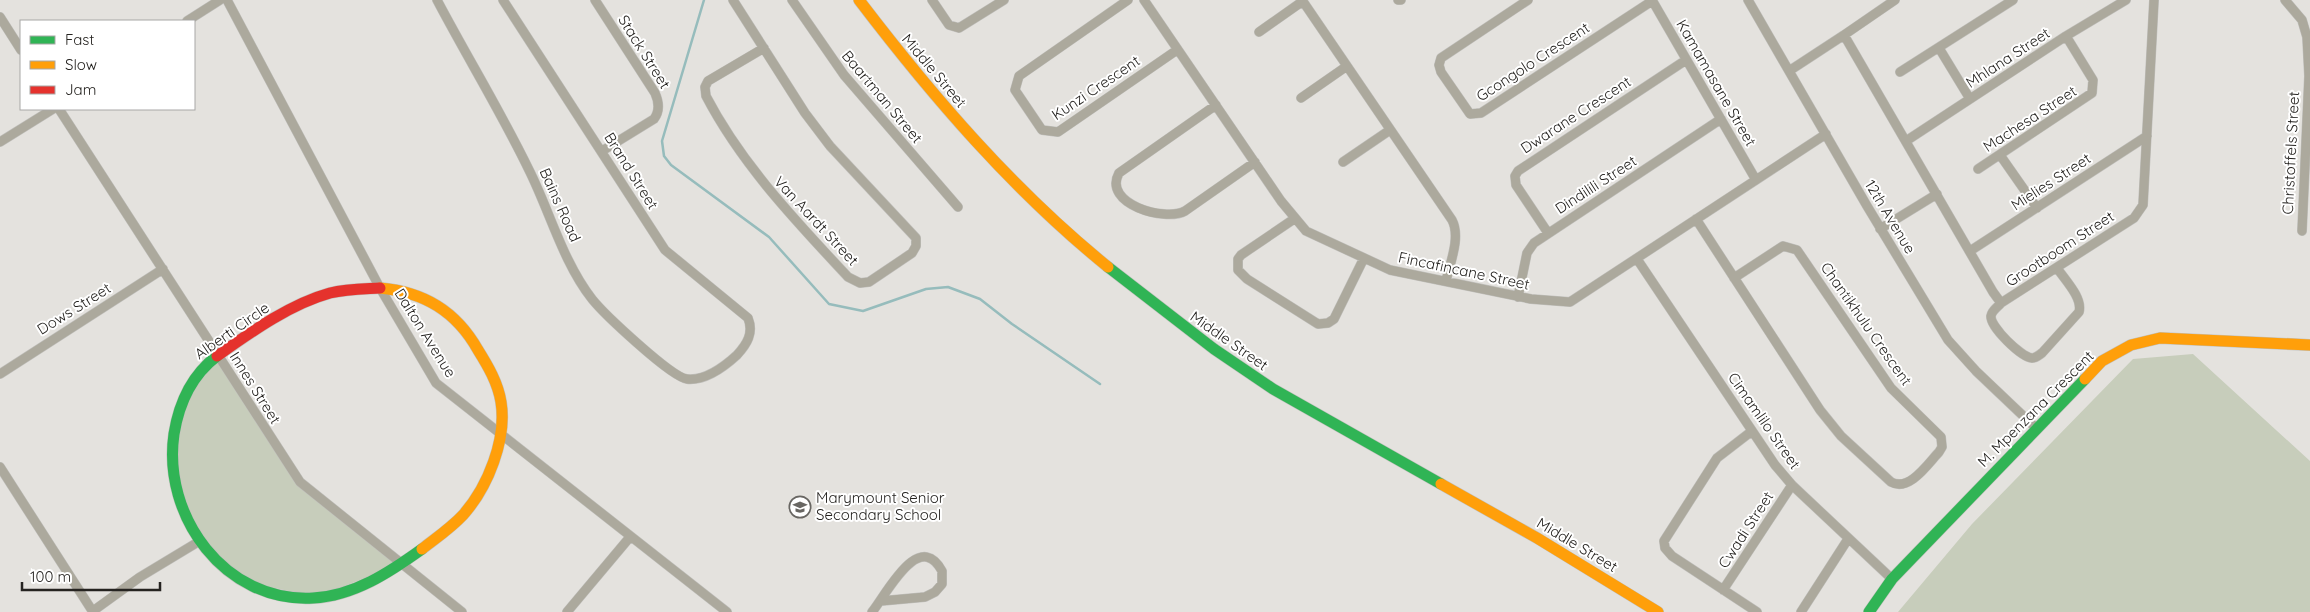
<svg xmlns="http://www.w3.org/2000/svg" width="2310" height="612" font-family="Quicksand,sans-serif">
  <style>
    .green { fill: #c7cdbb }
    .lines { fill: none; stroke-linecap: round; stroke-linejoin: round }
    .stream { stroke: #96bcbc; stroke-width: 2.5 }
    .street-casing { stroke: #c1c0bd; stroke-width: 10 }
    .fast-casing { stroke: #c1c0bd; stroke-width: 12 }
    .slow-casing { stroke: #c1c0bd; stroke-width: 12 }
    .jam-casing { stroke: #c1c0bd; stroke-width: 12 }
    .street { stroke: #aca99d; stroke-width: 9 }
    .fast { stroke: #30b455; stroke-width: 11 }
    .slow { stroke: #ff9f0a; stroke-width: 11 }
    .jam { stroke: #e5322d; stroke-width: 11 }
    .labels { text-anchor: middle; stroke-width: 4; stroke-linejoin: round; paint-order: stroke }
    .street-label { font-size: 15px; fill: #252320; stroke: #fff }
    .poi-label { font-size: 15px; fill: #252320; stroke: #fff; text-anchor: start }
  </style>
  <rect width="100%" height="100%" fill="#e4e2de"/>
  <!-- green -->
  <path class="green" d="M213,351L295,481L399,564L318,597L241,581L184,523L171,438Z
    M2193,354L2310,461V612H1898L1972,524L2133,359Z"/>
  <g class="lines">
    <!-- stream -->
    <path class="stream" d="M704,0L662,141L664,156L671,165L769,237L829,304L863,311L926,289L948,287L980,299L1012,324L1100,384"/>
    <!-- street casing -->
    <g class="street-casing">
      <path id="street" d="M227,0L380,288L436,383L727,612
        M437,0C467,57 501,112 529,170C550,212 563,262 592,299C604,314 671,377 687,379C705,381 725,366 737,355C747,344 754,333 748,318L665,250L503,0
        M595,0L655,93C659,102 660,111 654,119L602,151
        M733,0L805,113L830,146L916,238V246L912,253L869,282L860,283L848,277C796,221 742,165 706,96L705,87L708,81L764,48
        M792,0L844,75L958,207
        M932,0L949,25L959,28L1004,0
        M1128,0L1019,76L1015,90L1042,130L1058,132L1177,50
        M1144,0L1281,201L1306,231L1390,270L1531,299L1570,302L1826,134
        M1302,0L1452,220C1461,237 1450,263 1446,281
        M1398,0H1401
        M1528,0L1441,58L1439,65L1441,72L1470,114L1481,113L1652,1
        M1652,0L1756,180
        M1748,0L1867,206L1948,340L1976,371L2036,428
        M1895,0L1844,35L1993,292L2001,303
        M2285,0L2302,20L2307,37L2309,76L2302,231
        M0,17L21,50
        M187,21L220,0
        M1259,32L1303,1
        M1939,48L1970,99
        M1789,71L1844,35
        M1900,72L2013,0
        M1301,98L1347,66
        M1216,105L1119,173C1102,204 1165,222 1185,211L1255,162
        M59,109L300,482L462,612
        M1906,141L2066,36L2126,0
        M0,142L53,109
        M2000,155L2037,208
        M1343,162L1390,130
        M1978,169L2092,93L2093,80L2066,36
        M1294,219L1241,255L1238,259V270L1247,279L1318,324L1328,323L1334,319L1364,258
        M1696,219L1820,410L1841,436L1891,482C1909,492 1927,465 1939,452L1942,447L1941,437L1891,388L1797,250L1783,246L1734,278
        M1880,229L1937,194
        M1548,233L1516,185L1515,176L1518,171L1686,60
        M1970,251L2147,136
        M1637,259L1775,465L1792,485L1892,579
        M2057,268C2065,280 2083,298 2079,312L2042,353C2039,355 2036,358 2032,358C2021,357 1990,327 1991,316C1992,310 1998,307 2001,303L2134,218L2143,205L2154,0
        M1518,297L1527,253L1534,243L1721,119
        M0,374L163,269
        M1752,431L1717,458L1664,541L1665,548L1672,556L1757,612
        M0,467L93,612
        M1723,590L1792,485
        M93,611L140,577L198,542
        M567,612L630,537
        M872,612C886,595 919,528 942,571V584L935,592L925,597L881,601
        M1801,612L1848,539"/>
    </g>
    <!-- fast casing -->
    <g class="fast-casing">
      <path id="fast" d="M1108,267L1214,349L1273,389L1441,484
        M217,356C192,375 179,403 174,434C162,516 225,603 313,598C354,596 390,572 422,549
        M1869,612L1892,579L2085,379"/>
    </g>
    <!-- slow casing -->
    <g class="slow-casing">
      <path id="slow" d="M859,0C933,97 1013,190 1108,267
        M380,288C424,292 456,311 478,350C488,366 498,383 501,402C507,439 488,487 463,515C451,528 436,538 422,549
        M2085,379L2102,361L2131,345L2160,338L2310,345
        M1441,484L1537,538L1658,612"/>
    </g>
    <!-- jam casing -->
    <g class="jam-casing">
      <path id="jam" d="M217,356C251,332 290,304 330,293C347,289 364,289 380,288"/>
    </g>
    <!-- street -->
    <use href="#street" class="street"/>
    <!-- fast -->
    <use href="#fast" class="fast"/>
    <!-- slow -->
    <use href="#slow" class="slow"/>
    <!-- jam -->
    <use href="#jam" class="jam"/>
  </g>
  <!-- icons -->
  <defs>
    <g id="school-ring" transform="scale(1.125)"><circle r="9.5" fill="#fff" stroke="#686662" stroke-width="1.5"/><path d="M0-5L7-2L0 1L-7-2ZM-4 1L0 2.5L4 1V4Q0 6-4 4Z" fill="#686662"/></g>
  </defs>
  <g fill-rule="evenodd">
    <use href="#school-ring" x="800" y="507"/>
  </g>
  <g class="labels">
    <!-- street labels -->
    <g class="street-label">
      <text transform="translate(644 52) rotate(58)" y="5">Stack Street</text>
      <text transform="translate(2008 58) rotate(-33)" y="5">Mhlana Street</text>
      <text transform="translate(1533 62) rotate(-33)" y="5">Gcongolo Crescent</text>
      <text transform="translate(934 71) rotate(50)" y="5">Middle Street</text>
      <text transform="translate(1716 83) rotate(60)" y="5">Kamamasane Street</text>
      <text transform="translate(1096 88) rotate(-34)" y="5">Kunzi Crescent</text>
      <text transform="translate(882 97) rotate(50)" y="5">Baartman Street</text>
      <text transform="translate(1576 115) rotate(-33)" y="5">Dwarane Crescent</text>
      <text transform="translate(2030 119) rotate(-33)" y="5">Machesa Street</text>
      <text transform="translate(2291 153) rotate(-87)" y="5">Christoffels Street</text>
      <text transform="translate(631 171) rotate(58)" y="5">Brand Street</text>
      <text transform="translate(2051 182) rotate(-33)" y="5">Mielies Street</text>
      <text transform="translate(1596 185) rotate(-33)" y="5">Dindilili Street</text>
      <text transform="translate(560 205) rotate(66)" y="5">Bains Road</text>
      <text transform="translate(1890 217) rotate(59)" y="5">12th Avenue</text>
      <text transform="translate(816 221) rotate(47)" y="5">Van Aardt Street</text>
      <text transform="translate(2060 249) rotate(-33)" y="5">Grootboom Street</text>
      <text transform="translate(1464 271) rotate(12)" y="5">Fincafincane Street</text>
      <text transform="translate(74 309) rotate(-32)" y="5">Dows Street</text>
      <text transform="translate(1866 324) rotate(55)" y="5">Chantikhulu Crescent</text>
      <text transform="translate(232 331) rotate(-35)" y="5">Alberti Circle</text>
      <text transform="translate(425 333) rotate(58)" y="5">Dalton Avenue</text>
      <text transform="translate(1229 341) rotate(35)" y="5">Middle Street</text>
      <text transform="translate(255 388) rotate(58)" y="5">Innes Street</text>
      <text transform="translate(2036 409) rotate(-45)" y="5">M. Mpenzana Crescent</text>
      <text transform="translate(1764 421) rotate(55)" y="5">Cimamlilo Street</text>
      <text transform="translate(1746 530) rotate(-57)" y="5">Cwadi Street</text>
      <text transform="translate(1577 545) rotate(31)" y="5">Middle Street</text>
    </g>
    <!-- poi labels -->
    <g class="poi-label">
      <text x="816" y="503">Marymount Senior<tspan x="816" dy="17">Secondary School</tspan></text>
    </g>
  </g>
  <!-- legend -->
  <rect x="20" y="20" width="175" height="90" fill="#ffffff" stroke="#a8a7a6"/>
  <rect x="30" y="36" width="25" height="8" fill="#30b455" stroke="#a8a7a6"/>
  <text x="65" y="45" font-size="15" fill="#252320">Fast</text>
  <rect x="30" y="61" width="25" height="8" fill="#ff9f0a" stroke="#a8a7a6"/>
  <text x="65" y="70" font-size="15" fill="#252320">Slow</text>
  <rect x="30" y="86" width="25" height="8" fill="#e5322d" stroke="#a8a7a6"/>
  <text x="65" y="95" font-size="15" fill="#252320">Jam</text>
  <!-- scale -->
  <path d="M22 582v8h138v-8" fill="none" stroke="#252320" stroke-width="2.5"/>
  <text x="30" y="582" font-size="15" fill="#252320" stroke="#ffffff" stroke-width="4" paint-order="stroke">100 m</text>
</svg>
